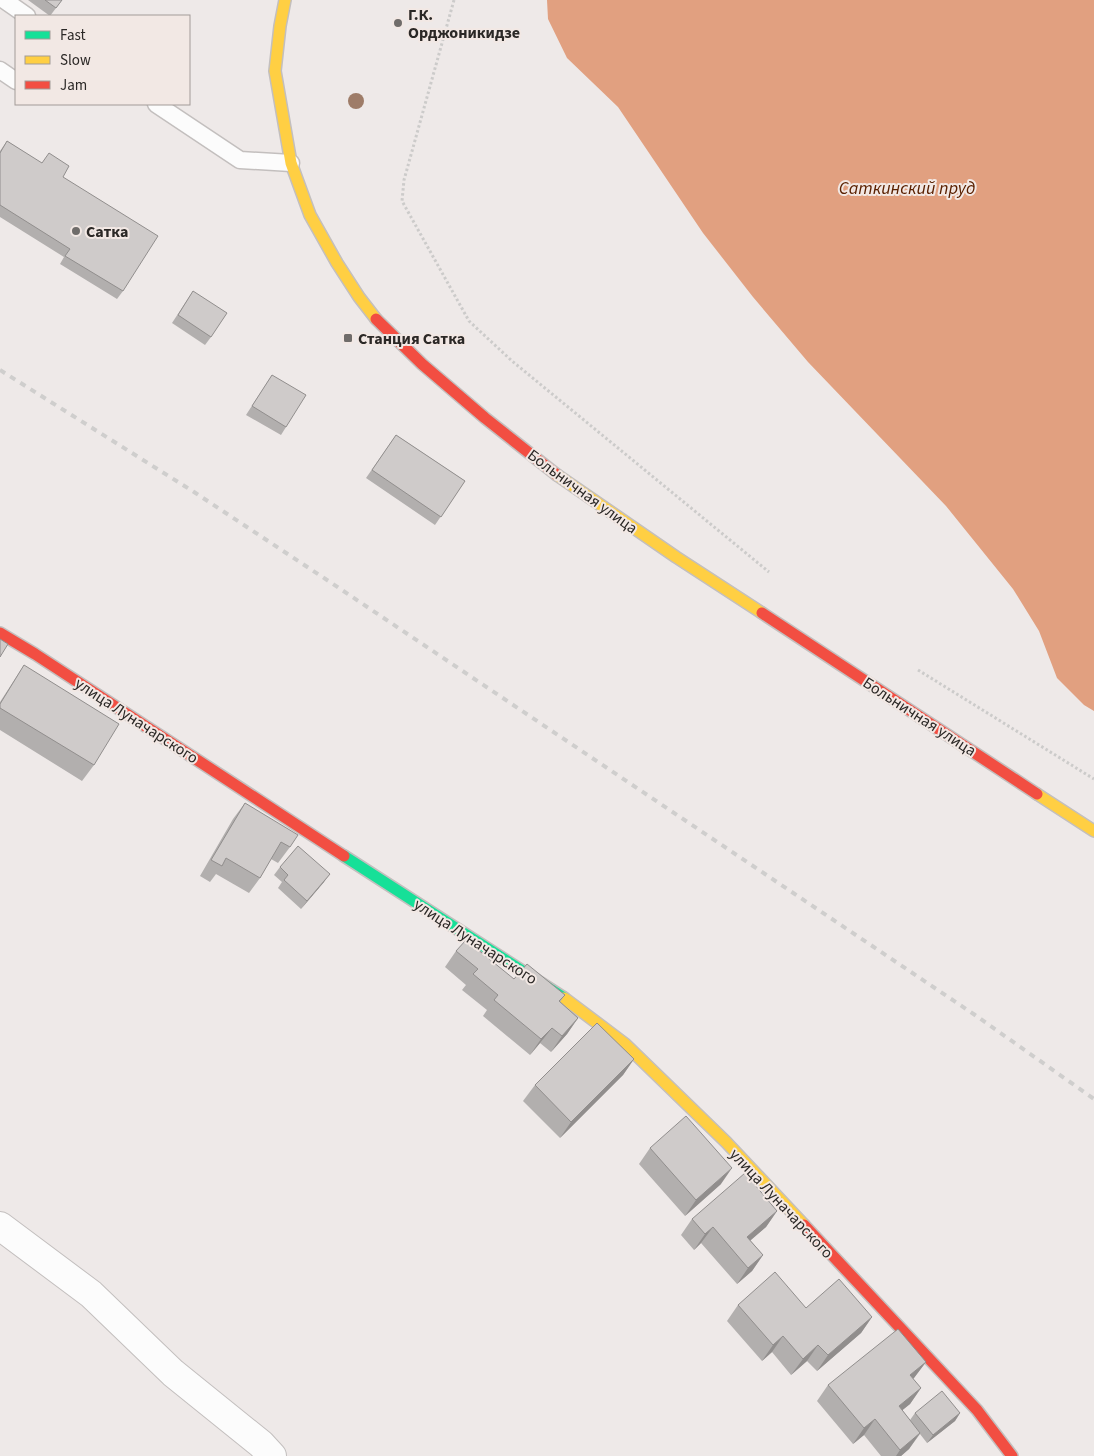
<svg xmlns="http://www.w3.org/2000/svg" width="1094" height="1456" font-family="'Source Sans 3',sans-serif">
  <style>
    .water { fill: #e1a080 }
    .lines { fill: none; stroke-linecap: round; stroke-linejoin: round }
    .lane-casing { stroke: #c3bfbe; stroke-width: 19 }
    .street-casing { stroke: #c3bfbe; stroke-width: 30 }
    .fast-casing { stroke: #c3bfbe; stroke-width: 14 }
    .slow-casing { stroke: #c3bfbe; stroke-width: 14 }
    .jam-casing { stroke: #c3bfbe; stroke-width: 14 }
    .path { stroke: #cccbca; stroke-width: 3; stroke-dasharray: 2.5 2.5; stroke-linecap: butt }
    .lane { stroke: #fcfcfc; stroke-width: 16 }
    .street { stroke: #fcfcfc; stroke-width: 28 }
    .fast { stroke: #16e098; stroke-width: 11 }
    .slow { stroke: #ffcf43; stroke-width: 11 }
    .jam { stroke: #f24e42; stroke-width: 11 }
    .rail { stroke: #cfcecd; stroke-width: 4; stroke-dasharray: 6 6; stroke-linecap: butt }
    .tree { fill: #9e7c68 }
    .wall { fill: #b2afae }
    .shaded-wall { fill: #918e8d }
    .building { fill: #cfcbca; stroke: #918e8d }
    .poi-dot { fill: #6f6c6a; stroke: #f2e8e4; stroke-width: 2 }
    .labels { text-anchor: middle; stroke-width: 4; stroke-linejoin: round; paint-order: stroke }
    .poi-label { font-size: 16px; font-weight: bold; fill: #2b2826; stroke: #f2e8e4; text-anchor: start }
    .street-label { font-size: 16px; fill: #2b2826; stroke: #f2e8e4 }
    .water-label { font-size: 18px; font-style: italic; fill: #5a2000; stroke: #f2e8e4 }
  </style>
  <rect width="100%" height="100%" fill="#eee9e8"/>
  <!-- water -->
  <path class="water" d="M547,0H1094V711L1084,705L1057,678L1039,631L1013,589L946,506L808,362L753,297L703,233L618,107L567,58L548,19Z"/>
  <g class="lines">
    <!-- lane casing -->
    <g class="lane-casing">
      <path id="lane" d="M4,0L27,16
        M0,70L16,81
        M156,104L240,160L291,163"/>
    </g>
    <!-- street casing -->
    <g class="street-casing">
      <path id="street" d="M0,1226L91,1294L173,1373L261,1444L272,1456"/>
    </g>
    <!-- fast casing -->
    <g class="fast-casing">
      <path id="fast" d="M344,856L564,998"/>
    </g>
    <!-- slow casing -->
    <g class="slow-casing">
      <path id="slow" d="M285,0L280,26L275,71L291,163L310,215L337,263L359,297L376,319
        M557,475L676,557L762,613
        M1037,794L1094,831
        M564,998L625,1044L726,1142L804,1225"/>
    </g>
    <!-- jam casing -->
    <g class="jam-casing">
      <path id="jam" d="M376,319L422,364L485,418L557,475
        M762,613L1037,794
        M0,633L35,654L344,856
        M804,1225L977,1410L1012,1456"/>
    </g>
    <!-- path -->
    <path class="path" d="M454,0L404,180L402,201L469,321L512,361L769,572
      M918,670L1094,779"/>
    <!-- lane -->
    <use href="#lane" class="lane"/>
    <!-- street -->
    <use href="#street" class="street"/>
    <!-- fast -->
    <use href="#fast" class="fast"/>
    <!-- slow -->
    <use href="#slow" class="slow"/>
    <!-- jam -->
    <use href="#jam" class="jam"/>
    <!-- rail -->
    <path class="rail" d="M0,370L194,492L333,584L975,1015L1094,1099"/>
  </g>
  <!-- trees -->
  <circle class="tree" cx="356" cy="101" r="8"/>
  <!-- wall -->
  <path class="wall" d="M28,0H62L50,16Z
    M7,141L63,177L123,291L117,299L60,264L64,257L0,217V151Z
    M193,291L211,337L205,345L172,323Z
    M272,375L286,427L281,435L246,415Z
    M396,435L465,481L435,525L366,478Z
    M24,665L94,765L82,781L0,730V702Z
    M245,803L290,847L278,863L271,859L260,878L249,893L216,874L210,882L200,876L233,819Z
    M280,867L324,882L301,909L278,888L282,882L274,875Z
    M456,951L514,979L565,995L560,1002L578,1018L567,1034L551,1052L540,1043L530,1055L483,1016L487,1010L462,990L466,985L445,967Z
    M634,1059L623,1075L560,1138L523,1101L535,1085Z
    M650,1148L721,1184L685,1216L639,1164Z
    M777,1211L766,1227L750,1240L763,1255L752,1271L737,1284L701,1243L694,1250L681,1235L692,1219Z
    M738,1305L806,1308L872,1317L861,1333L817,1371L807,1361L791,1375L772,1352L762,1361L727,1321Z
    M926,1362L913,1379L921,1388L910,1404L902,1410L910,1420L915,1413H960L955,1421L927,1443L920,1434L909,1449L901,1456H881L864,1435L853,1444L817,1401L828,1385Z"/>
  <!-- shaded-wall -->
  <path class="shaded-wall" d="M330,874L324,882L301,909L307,901Z
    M578,1018L567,1034L551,1052L562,1036Z
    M552,1028L540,1043L530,1055L541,1039Z
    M634,1059L623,1075L560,1138L571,1122Z
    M732,1168L721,1184L685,1216L696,1200Z
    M777,1211L766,1227L736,1253L747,1237Z
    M713,1227L701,1243L694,1250L705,1234Z
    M763,1255L752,1271L737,1284L748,1268Z
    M872,1317L861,1333L817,1371L828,1355Z
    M783,1336L772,1352L762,1361L773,1345Z
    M818,1345L807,1361L791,1375L803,1359Z
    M926,1362L914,1378L899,1391L910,1375Z
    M921,1388L910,1404L888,1422L899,1406Z
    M960,1413L955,1421L927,1443L933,1435Z
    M875,1419L864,1435L853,1444L864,1428Z
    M920,1433L909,1449L901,1456H896L900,1450Z"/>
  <!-- building -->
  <path class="building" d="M45,0H62L56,8Z
    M7,141L42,163L49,153L69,166L63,177L158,236L123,291L65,256L70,249L0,205V153Z
    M193,291L227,313L211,337L178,315Z
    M272,375L306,395L286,427L252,406Z
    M396,435L465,481L441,517L372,470Z
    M0,639L8,644L0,657Z
    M24,665L119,724L94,765L0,708V704Z
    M245,803L298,835L290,847L281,842L260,878L226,858L222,866L211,860Z
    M298,846L330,874L307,901L284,880L288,875L280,867Z
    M466,940L514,979L527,964L565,995L559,1001L578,1018L562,1036L552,1028L541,1039L494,1000L498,995L473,974L478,969L456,951Z
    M597,1023L634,1059L571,1122L535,1085Z
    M686,1116L732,1168L696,1200L650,1148Z
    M745,1173L777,1211L747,1237L763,1255L748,1268L713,1227L705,1234L692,1219Z
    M775,1272L806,1308L839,1279L872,1317L828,1355L818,1345L803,1359L783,1336L773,1345L738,1305Z
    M898,1329L926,1362L910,1375L921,1388L899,1406L920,1433L900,1450L875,1419L864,1428L828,1385Z
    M942,1391L960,1413L933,1435L915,1413Z"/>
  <!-- markers -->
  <g class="poi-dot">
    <circle cx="398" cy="23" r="5"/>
    <circle cx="76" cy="231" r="5"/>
    <rect x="343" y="333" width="10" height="10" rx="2.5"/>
  </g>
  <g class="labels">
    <!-- poi labels -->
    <g class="poi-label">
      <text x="408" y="20">Г.К.<tspan x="408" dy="18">Орджоникидзе</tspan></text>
      <text x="86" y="237">Сатка</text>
      <text x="358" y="344">Станция Сатка</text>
    </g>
    <!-- street labels -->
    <g class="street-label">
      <text transform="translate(583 491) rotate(36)" y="6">Больничная улица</text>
      <text transform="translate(920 716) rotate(33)" y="6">Больничная улица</text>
      <text transform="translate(137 720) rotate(33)" y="6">улица Луначарского</text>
      <text transform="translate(476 941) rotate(33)" y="6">улица Луначарского</text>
      <text transform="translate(782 1203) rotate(47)" y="6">улица Луначарского</text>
    </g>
    <!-- water labels -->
    <g class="water-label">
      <text x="907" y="194">Саткинский пруд</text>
    </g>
  </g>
  <!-- legend -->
  <rect x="15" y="15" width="175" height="90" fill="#f2e8e4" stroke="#a29b98"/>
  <rect x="25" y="31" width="25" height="8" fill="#16e098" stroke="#a29b98"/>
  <text x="60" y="40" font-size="15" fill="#2b2826">Fast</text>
  <rect x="25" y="56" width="25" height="8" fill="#ffcf43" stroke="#a29b98"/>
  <text x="60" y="65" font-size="15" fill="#2b2826">Slow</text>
  <rect x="25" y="81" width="25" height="8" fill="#f24e42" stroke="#a29b98"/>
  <text x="60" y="90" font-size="15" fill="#2b2826">Jam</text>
</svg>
